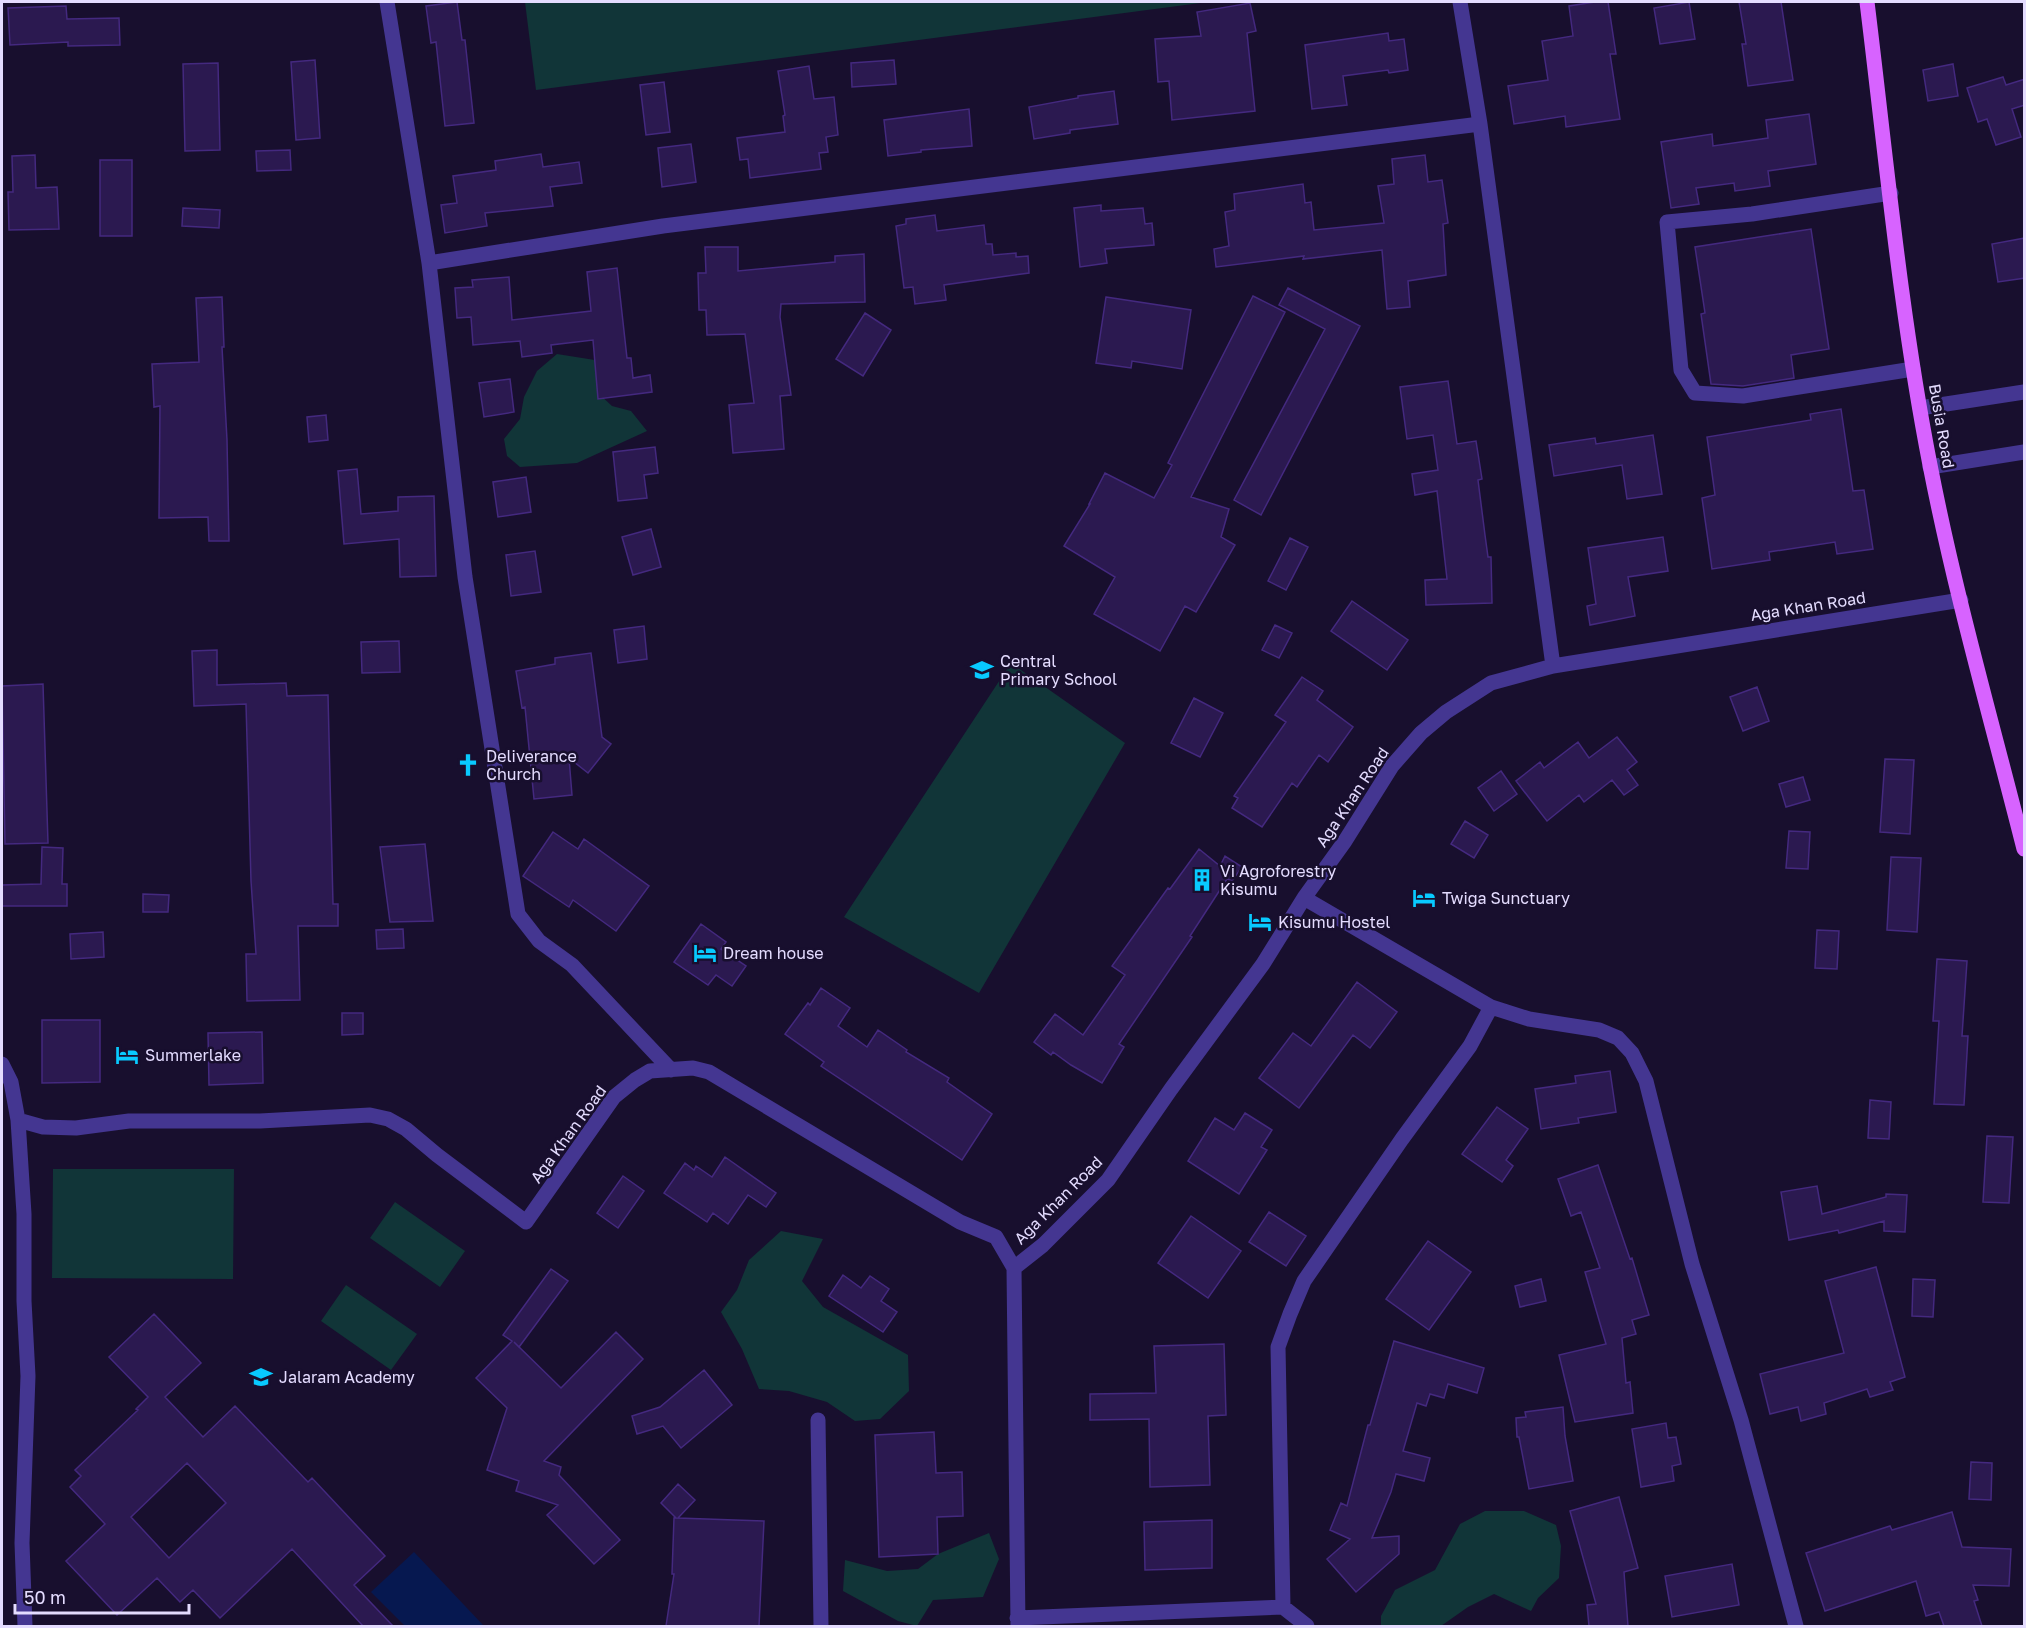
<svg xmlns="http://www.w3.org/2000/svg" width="2026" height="1628" font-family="'Golos Text',sans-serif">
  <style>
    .green { fill: #113538 }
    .water { fill: #061850 }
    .building { fill: #2b1950; stroke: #44297f; stroke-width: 1.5; fill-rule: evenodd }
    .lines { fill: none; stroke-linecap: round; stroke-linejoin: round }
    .minor { stroke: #443691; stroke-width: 15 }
    .major { stroke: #d763ff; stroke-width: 15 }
    .labels { text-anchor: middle; stroke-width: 5; stroke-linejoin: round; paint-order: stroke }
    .street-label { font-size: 16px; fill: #e4dcff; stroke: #180f2e }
    .poi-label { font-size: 16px; fill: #e4dcff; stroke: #180f2e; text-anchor: start }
  </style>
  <rect width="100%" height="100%" fill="#180f2e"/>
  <!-- green -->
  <path class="green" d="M525,2H1208L536,90Z
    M557,354L601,361L599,394L612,406L631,411L647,431L577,463L520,467L507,456L504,439L520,419L524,397L537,371Z
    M1011,663L1125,743L979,993L844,917Z
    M53,1169H234L233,1279L52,1278Z
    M395,1202L465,1251L440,1287L370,1238Z
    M781,1231L823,1239L802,1281L823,1307L908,1355L909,1391L880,1419L855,1421L827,1402L789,1391L759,1389L742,1349L721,1312L737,1290L749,1260Z
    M346,1285L417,1334L391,1370L321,1321Z
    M1485,1511H1524L1556,1525L1561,1546L1559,1578L1538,1598L1531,1611L1494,1594L1468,1607L1441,1626H1381V1616L1395,1590L1435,1570L1460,1524Z
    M989,1533L999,1559L983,1597L933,1600L917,1626L898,1621L843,1591L845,1560L887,1571L918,1569L938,1554Z"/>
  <!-- water -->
  <path class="water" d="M414,1552L483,1625L481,1626H405L371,1592Z"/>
  <!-- building -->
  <path class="building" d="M457,2L462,40H465L474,123L445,126L436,42L431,43L426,6Z
    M1595,2H1608L1616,54H1610L1620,119L1566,127L1565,116L1514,124L1508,86L1548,80L1542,41L1573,36L1569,6Z
    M1689,2L1695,39L1660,44L1654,8Z
    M1739,2H1781L1793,80L1748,86L1742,44H1746Z
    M1250,3L1256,31L1247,33L1255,111L1172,120L1169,81L1158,82L1155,39L1201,36L1197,12Z
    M66,6L67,19L119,18L120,45L68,46V42L10,45L8,8Z
    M1388,33L1389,41L1404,39L1408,70L1389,73L1388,70L1343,76L1347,105L1312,109L1305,45Z
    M315,60L320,138L296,140L291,62Z
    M894,60L896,84L852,87L851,63Z
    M218,63L220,150L185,151L183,64Z
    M1953,64L1958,96L1928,101L1923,70Z
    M809,66L814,99L834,97L838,135L826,137L828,152L819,153L821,169L750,178L748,159L740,160L737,138L785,132L783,116L785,115L778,71Z
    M2003,77L2006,85L2025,79V105L2012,109L2021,137L1996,145L1987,119L1978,122L1967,88Z
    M664,82L670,132L646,135L640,85Z
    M1114,91L1118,124L1070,130V133L1034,139L1029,107L1078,98V96Z
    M969,109L972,146L921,150V152L888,156L884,120Z
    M1809,114L1816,164L1768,171L1770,186L1735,191L1734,183L1696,188L1699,204L1671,208L1661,142L1712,134L1713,146L1768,138L1766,120Z
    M691,144L696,182L662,187L658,148Z
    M290,150L291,170L257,171L256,151Z
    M541,154L543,167L579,162L582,183L550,187L553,206L485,213L487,226L445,233L441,205L457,203L453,176L496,170L495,161Z
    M35,155L36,188L57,187L59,229L9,230L8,192H13L12,156Z
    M1425,155L1428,182L1442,180L1448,223L1443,224L1446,275L1408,281L1410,307L1387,309L1382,250L1303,259L1304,256L1216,267L1214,249L1229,246L1225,212L1235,210L1234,194L1303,184L1305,203L1311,202L1314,230L1384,223L1378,186L1394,184L1392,159Z
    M100,160H132V236H100Z
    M1101,205V211L1143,208L1145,224L1152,223L1154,245L1105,249L1107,263L1080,267L1074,208Z
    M183,208L220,210L219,228L182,226Z
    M935,215L937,231L984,225L986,244H992L993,255L1016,253V257L1028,256L1029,273L944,285L946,300L915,304L913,287L904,288L896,226L906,224V219Z
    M1811,229L1829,349L1791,355L1794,378L1743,386L1711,384L1701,314L1705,313L1695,247Z
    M2025,238V278L1998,282L1992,244Z
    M705,247H738V271L835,262V256L864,254L865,302L781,304L780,317L791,395L780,396L784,449L733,453L729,405L754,403L745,334L707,335L706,310H699L698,273H706Z
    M617,268L627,358H631L633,378L650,375L652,392L598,399L593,340L551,345L552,353L522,357L520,341L473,345L471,317L457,318L455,288L473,287L472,280L509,277L512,320L591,311L587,272Z
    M1288,288L1360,326L1261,515L1234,500L1325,329L1279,305Z
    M1253,296L1285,312L1191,497L1229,509L1221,537L1235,545L1196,612L1185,606L1160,651L1094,614L1115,577L1064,546L1090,504H1089L1105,473L1154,498L1172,465L1168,463Z
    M222,297L224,347H222L227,440L229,541H209L208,517L159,518L160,406L154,407L152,364L199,362L196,298Z
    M1106,297L1191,310L1182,369L1132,361L1131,368L1096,363Z
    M865,313L891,330L863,376L836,359Z
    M510,379L514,412L484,417L479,383Z
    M1448,381L1457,444L1476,441L1482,479L1478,480L1485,535L1488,557H1491L1492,603L1426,605L1425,580L1447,579L1437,491L1415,495L1412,474L1438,470L1433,435L1407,439L1400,387Z
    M1841,409L1853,491L1864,490L1873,549L1837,554L1835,542L1769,552L1770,560L1712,569L1702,498L1715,495L1707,437L1811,420L1810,414Z
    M326,415L328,440L309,442L307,417Z
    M1653,435L1662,494L1627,499L1622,465L1554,476L1549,445L1595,438L1596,444Z
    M655,447L658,473L644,475L647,498L618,501L613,452Z
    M357,469L361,514L398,511V497L434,496L436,576L400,577L399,539L344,544L338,471Z
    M526,477L531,512L498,517L493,482Z
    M651,529L661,567L633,575L622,537Z
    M1663,537L1668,571L1628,577L1635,616L1590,625L1587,606L1596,604L1588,548Z
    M1290,538L1308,547L1286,590L1268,581Z
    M535,551L541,592L511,596L506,555Z
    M1352,601L1408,640L1387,670L1331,631Z
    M1275,625L1292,633L1279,658L1262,650Z
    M644,626L647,659L618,663L614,630Z
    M399,641L400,672L362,673L361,642Z
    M217,650V685L286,683L287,696L328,695L333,904H338V926H298L300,1000L247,1001L246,954H256L251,881L246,704L194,706L192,651Z
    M591,653L602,737L611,744L588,773L569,758L572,795L534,799L525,707L522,708L516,671L555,664V658Z
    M1302,677L1323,691L1317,700L1353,727L1328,762L1319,755L1297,787L1292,783L1262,827L1232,808L1238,798L1234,796L1286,722L1275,715Z
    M43,684L48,843L5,844L2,686Z
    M1757,687L1769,721L1743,731L1730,697Z
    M1194,698L1223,713L1200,757L1171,743Z
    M1617,737L1637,762L1627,770L1638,785L1624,795L1612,780L1584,802L1579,795L1547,821L1516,781L1540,762L1544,768L1578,742L1589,758Z
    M1885,759L1914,760L1910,834L1880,832Z
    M1501,771L1517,794L1494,811L1478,788Z
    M1803,777L1810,800L1786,807L1779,784Z
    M1465,821L1488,835L1474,858L1451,844Z
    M1789,831L1810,832L1808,869L1786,868Z
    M553,832L578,849L584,839L649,886L616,931L573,900L569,907L523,876Z
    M425,844L433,921L390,922L380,847Z
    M42,847L63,848L62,884H67V906H2V885L41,884Z
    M1199,849L1220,866L1225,856L1242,867L1232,881L1227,879L1190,936L1192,937L1119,1044L1124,1047L1102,1083L1071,1065L1053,1052L1051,1055L1034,1042L1055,1014L1083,1035L1125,975L1112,966L1168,888L1170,889Z
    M1891,857L1921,858L1917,932L1887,930Z
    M143,894L169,895L168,912H143Z
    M701,924L726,942L721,949L746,966L732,986L716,975L708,985L674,962Z
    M403,929L404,948L377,949L376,930Z
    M1817,930L1839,931L1837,969L1815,968Z
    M103,932L104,957L71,959L70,934Z
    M1937,959L1967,961L1962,1036H1968L1964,1105L1934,1104L1939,1021H1933Z
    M1357,982L1397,1012L1370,1048L1353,1035L1299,1108L1259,1078L1293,1033L1311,1046Z
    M821,988L850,1008L838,1026L867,1047L878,1030L907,1050L906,1052L949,1078L947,1082L992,1114L962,1160L821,1066L824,1062L785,1034L808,1003L810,1005Z
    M342,1013H363V1034L342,1035Z
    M42,1020H100V1082L42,1083Z
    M262,1032L263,1083L209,1085L208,1033Z
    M1610,1071L1616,1112L1578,1118L1579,1123L1541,1129L1535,1089L1576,1083L1575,1076Z
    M1870,1100L1891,1102L1889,1139L1868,1138Z
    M1497,1107L1528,1129L1506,1160L1513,1166L1502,1182L1462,1154Z
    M1245,1113L1272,1130L1261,1147L1267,1150L1239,1194L1188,1161L1215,1118L1234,1130Z
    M1987,1136L2013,1137L2009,1203L1983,1202Z
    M725,1157L776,1193L766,1207L748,1195L728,1224L713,1213L707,1222L664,1193L685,1163L694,1170L696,1166L712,1177Z
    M1598,1165L1630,1259L1632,1258L1649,1315L1632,1320L1636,1334L1622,1338L1626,1383L1630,1382L1633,1413L1575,1422L1559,1355L1606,1344L1585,1272L1600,1268L1581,1212L1571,1216L1558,1179Z
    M623,1176L644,1191L618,1228L597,1213Z
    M1817,1186L1822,1214L1886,1197V1194L1907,1195L1905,1232L1884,1231V1221L1839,1233L1838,1230L1789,1240L1781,1192Z
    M1269,1212L1306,1236L1286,1266L1249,1242Z
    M1191,1216L1241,1251L1208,1298L1158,1263Z
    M1428,1241L1471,1272L1429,1330L1386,1299Z
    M1876,1267L1905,1377L1890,1382L1893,1390L1870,1397L1867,1389L1824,1403L1826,1414L1801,1421L1798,1407L1770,1414L1760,1374L1844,1353L1825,1281Z
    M551,1269L568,1281L519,1347L514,1342L561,1388L616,1332L643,1359L544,1461L561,1467L559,1475L620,1540L594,1564L547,1515L558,1505L516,1491L519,1481L487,1470L507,1408L476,1378L512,1341L503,1335Z
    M843,1275L861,1288L870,1276L889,1289L881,1301L897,1312L883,1332L829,1296Z
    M1541,1279L1546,1301L1520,1307L1515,1286Z
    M1913,1279L1935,1280L1933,1317L1912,1316Z
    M154,1314L201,1363L165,1397L203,1437L235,1406L308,1482L312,1478L385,1556L354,1585L393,1626H363L292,1549L220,1618L193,1590L180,1602L157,1578L117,1615L66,1561L105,1524L70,1487L81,1476L75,1470L138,1410L136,1409L148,1397L109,1357ZM187,1463L226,1503L169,1558L131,1517Z
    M1394,1341L1484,1368L1477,1393L1448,1384L1444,1398L1430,1394L1426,1406L1417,1403L1403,1451L1430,1458L1424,1481L1396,1474L1391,1492L1372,1538L1399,1536V1554L1356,1592L1327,1559L1350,1539L1330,1530L1341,1503L1347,1506L1368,1425H1370Z
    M1224,1344L1226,1415L1208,1416L1210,1485L1150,1487L1149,1419L1090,1420V1394L1156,1393L1154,1346Z
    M704,1370L732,1405L681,1448L663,1426L637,1434L632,1416L660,1407Z
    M1563,1407L1565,1436L1573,1481L1529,1489L1519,1437H1517L1516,1418L1526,1417L1525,1412Z
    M1666,1423L1668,1438L1676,1437L1681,1464L1672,1466L1674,1481L1641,1487L1632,1429Z
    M934,1432L936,1473L962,1472L963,1516L937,1517L938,1554L879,1557L875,1435Z
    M1971,1462L1992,1463L1991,1500L1969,1499Z
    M678,1484L695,1500L678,1518L764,1521L759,1626H666L674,1574H672L674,1518H676L661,1503Z
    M1619,1497L1638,1568L1624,1572L1628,1626H1589L1587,1605L1596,1604L1570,1511Z
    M1952,1512L1962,1547L2011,1549L2009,1586L1973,1585L1978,1600L1974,1601L1982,1626H1944L1939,1612L1926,1616L1916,1581L1825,1611L1806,1553L1890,1526L1892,1530Z
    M1212,1520V1568L1145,1570L1144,1522Z
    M1732,1564L1739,1605L1672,1617L1665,1576Z"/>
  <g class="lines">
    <!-- minor -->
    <path class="minor" d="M387,2L429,263L465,577L518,914L539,941L572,965L671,1070
      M1460,2L1480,124L1553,666
      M1891,193L1752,214L1667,222L1681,370L1695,393L1743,396L1913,369
      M429,263L663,226L1480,124
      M1920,408L2024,392
      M1930,467L2024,452
      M1304,898L1491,1007L1470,1046L1402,1139L1304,1281L1290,1314L1278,1347L1283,1607L1307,1626
      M1491,1007L1529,1019L1599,1030L1618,1038L1632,1053L1646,1081L1692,1264L1741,1420L1796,1626
      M2,1064L11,1082L18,1120L24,1214V1301L28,1376L22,1543L25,1626
      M18,1120L43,1127L76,1128L129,1121H260L370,1115L388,1119L406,1129L437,1155L526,1222L614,1097L635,1080L650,1071L693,1068L709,1072L960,1222L996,1237L1014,1268L1018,1626
      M1014,1268L1043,1245L1108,1180L1171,1089L1263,964L1304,898L1345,841L1392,766L1421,733L1446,712L1491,683L1553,666L1961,600
      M818,1420L821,1626
      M1017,1618L1283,1607"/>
    <!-- major -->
    <path class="major" d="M1867,2C1886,156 1900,312 1930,465C1955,594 1992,722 2024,849"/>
  </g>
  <!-- icons -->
  <defs>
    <g id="school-bare" transform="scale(1.8)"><path d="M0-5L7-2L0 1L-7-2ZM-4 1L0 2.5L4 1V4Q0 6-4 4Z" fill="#08caff" stroke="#180f2e" stroke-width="2.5" paint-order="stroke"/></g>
    <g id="church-bare" transform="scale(1.8)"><path d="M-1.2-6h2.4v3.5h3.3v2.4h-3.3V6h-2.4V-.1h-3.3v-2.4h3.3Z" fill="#08caff" stroke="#180f2e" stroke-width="2.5" paint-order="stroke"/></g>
    <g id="building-bare" transform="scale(1.8)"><path d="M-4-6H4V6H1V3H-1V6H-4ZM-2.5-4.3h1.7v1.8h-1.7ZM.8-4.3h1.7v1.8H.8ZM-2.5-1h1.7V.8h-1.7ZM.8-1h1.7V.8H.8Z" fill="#08caff" stroke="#180f2e" stroke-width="2.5" paint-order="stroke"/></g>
    <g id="hotel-bare" transform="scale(1.8)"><path d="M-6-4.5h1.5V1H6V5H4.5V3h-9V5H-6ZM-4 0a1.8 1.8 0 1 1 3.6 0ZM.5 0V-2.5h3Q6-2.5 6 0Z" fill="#08caff" stroke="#180f2e" stroke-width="2.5" paint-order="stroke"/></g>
  </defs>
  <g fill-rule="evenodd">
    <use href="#school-bare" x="982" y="670"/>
    <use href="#church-bare" x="468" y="765"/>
    <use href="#building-bare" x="1202" y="880"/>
    <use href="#hotel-bare" x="1424" y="898"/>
    <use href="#hotel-bare" x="1260" y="922"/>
    <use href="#hotel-bare" x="705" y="953"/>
    <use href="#hotel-bare" x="127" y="1055"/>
    <use href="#school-bare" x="261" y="1377"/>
  </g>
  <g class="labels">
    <!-- street labels -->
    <g class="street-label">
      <text transform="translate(1942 426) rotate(80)" y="6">Busia Road</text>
      <text transform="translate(1808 606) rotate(-9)" y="6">Aga Khan Road</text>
      <text transform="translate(1352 797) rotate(-56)" y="6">Aga Khan Road</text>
      <text transform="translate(568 1134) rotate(-54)" y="6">Aga Khan Road</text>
      <text transform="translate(1058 1200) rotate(-45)" y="6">Aga Khan Road</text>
    </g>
    <!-- poi labels -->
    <g class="poi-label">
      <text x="1000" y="667">Central<tspan x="1000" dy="18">Primary School</tspan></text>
      <text x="486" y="762">Deliverance<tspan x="486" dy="18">Church</tspan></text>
      <text x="1220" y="877">Vi Agroforestry<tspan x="1220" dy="18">Kisumu</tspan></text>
      <text x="1442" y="904">Twiga Sunctuary</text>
      <text x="1278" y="928">Kisumu Hostel</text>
      <text x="723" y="959">Dream house</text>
      <text x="145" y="1061">Summerlake</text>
      <text x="279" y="1383">Jalaram Academy</text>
    </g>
  </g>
  <!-- border -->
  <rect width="2026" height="1628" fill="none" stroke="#e4dcff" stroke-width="6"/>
  <!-- scale -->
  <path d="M15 1604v9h174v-9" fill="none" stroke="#e4dcff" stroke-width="3"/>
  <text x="24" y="1604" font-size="18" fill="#e4dcff" stroke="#180f2e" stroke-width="4.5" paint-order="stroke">50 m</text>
</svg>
